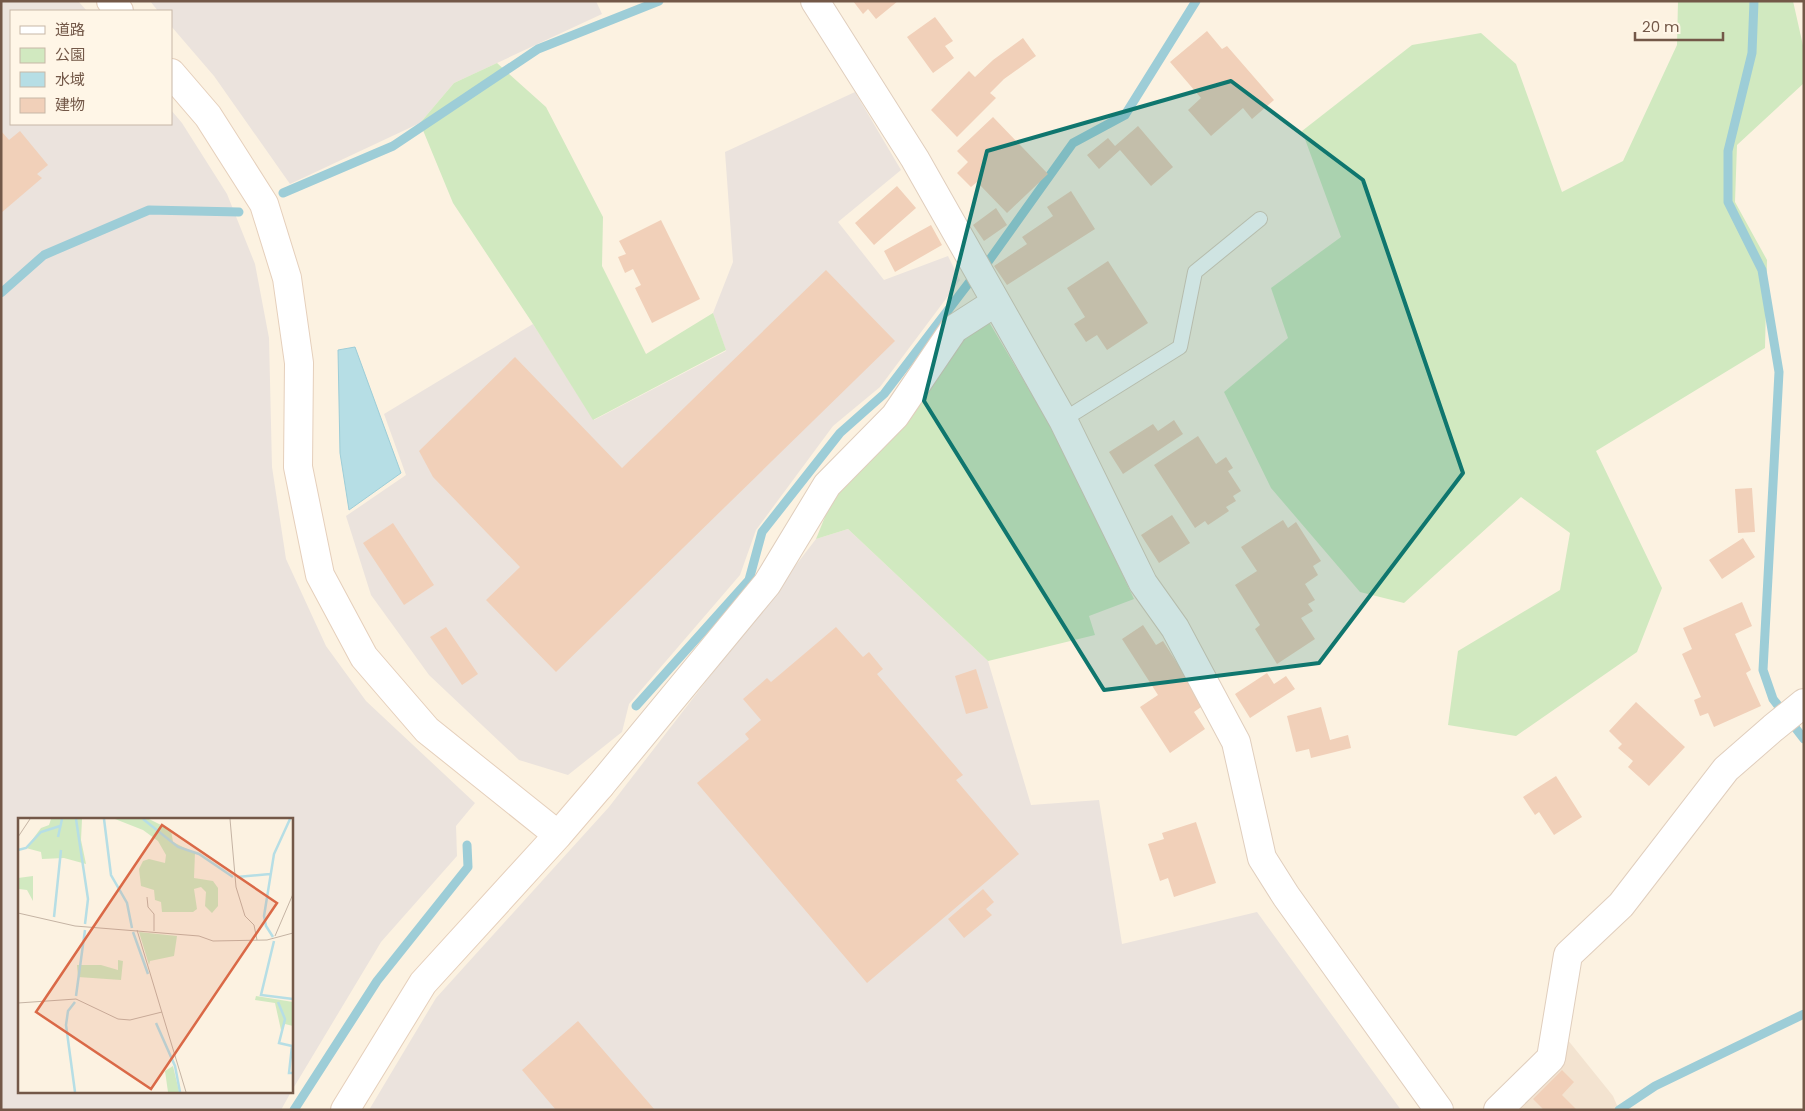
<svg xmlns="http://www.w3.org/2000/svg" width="1805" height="1111" font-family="Poppins,'Noto Sans JP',sans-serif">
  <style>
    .residential { fill: #f3e3d0 }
    .industrial { fill: #ebe3dd }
    .green { fill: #d1e9c0 }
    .water { fill: #b6dee5; stroke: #9dcdd7 }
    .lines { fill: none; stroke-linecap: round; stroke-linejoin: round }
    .stream { stroke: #9dcdd7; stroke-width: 9 }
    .building { fill: #f1d0b9 }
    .lane-casing { stroke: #e0cebd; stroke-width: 16 }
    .street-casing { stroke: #e0cebd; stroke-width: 30 }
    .secondary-casing { stroke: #e5cfbb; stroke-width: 30 }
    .lane { stroke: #fff; stroke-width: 14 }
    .street { stroke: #fff; stroke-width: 28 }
    .secondary { stroke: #fff; stroke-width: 28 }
    .marked { fill: #0f766e; fill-opacity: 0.2; stroke: #0f766e; stroke-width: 4; stroke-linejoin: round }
    .inset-river { fill: none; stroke: #b6dee5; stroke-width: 2.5 }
    .inset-road { fill: none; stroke: #c5b4a4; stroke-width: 1 }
    .view { fill: #da6947; fill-opacity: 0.15; stroke: #da6947; stroke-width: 2.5 }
    .inset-edge { fill: none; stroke: #735848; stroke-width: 2.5 }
  </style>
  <rect width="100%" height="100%" fill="#fcf2e1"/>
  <!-- residential -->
  <path class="residential" d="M1563,1034L1613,1096L1619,1110H1483L1545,1048Z"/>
  <!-- industrial -->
  <path class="industrial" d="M1,1H78L87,11H11V124H171V110L182,123L227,194L255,264L269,338L272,467L286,559L326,646L366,701L475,803L456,826L457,856L381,942L291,1092V820H19V1092H291L281,1110H1Z
    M150,1H596L602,14L454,83L420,123L290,184L214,76L171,26V11H158Z
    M855,92L901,170L838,222L884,280L948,256L960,280L880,387L833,426L756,530L740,575L629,704L622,732L568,775L519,760L429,675L371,595L346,516L406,475L384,414L533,324L594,420L726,351L713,313L733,262L725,152Z
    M848,529L988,661L1031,805L1099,800L1122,944L1257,912L1401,1110H369L436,998L609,807L816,539Z"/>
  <!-- green -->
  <path class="green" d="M1678,1H1793L1804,50V83L1737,145L1735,202L1767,260L1765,348L1596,451L1662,588L1637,652L1516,736L1448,725L1458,651L1560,590L1570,533L1521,497L1404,603L1360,592L1271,488L1224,392L1288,338L1271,288L1341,237L1302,131L1412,45L1481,33L1516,64L1562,192L1623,161L1677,45Z
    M497,63L546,107L603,217L602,266L646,354L713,313L726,350L593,420L533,324L453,203L420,123L454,83Z
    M989,322L1063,447L1134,599L1089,616L1095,635L988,661L848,529L816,539L837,487L967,329Z"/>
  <!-- water -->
  <path class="water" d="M355,347L401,473L349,510L340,453L338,350Z"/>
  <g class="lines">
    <!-- stream -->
    <path class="stream" d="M1754,1L1752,53L1728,151V202L1762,270L1779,372L1763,670L1773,699L1804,739
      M283,193L393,146L538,49L659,1
      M988,262L1073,143L1125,115L1196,1
      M1,293L44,255L149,210L239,212
      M636,706L749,580L762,532L840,433L884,394L971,280
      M294,1110L377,981L468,867L467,845
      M1619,1110L1655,1086L1804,1014"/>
  </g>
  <!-- building -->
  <path class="building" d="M853,1H898L876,19L868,9L863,14Z
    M935,17L953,41L945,46L954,58L933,73L907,37Z
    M1207,31L1222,49L1227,46L1274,100L1252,119L1243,108L1211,136L1188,110L1201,98L1170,62Z
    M1023,38L1036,56L1004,79L990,93L996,98L957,137L931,110L969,71L975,77L993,60Z
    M993,117L1048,174L1007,213L977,182L971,187L957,173L968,162L957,151Z
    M1138,126L1173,167L1151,186L1120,150L1099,169L1087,155L1108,138L1115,146Z
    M1,131L9,140L20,131L48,165L37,174L42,178L1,213Z
    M897,186L916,208L874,245L855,223Z
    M1071,191L1095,229L1007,285L994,266L1027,244L1022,237L1053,216L1047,207Z
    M996,208L1007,225L984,241L973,225Z
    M661,220L700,299L652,323L635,288L641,285L633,269L625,273L618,257L626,254L619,241Z
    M931,225L942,245L895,272L884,251Z
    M1108,261L1148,323L1107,350L1097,335L1086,342L1074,324L1085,317L1067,288Z
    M826,270L895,341L556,672L486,600L520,567L433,477L419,451L515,357L622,468Z
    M1174,420L1183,434L1123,474L1109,452L1153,424L1158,431Z
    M1198,436L1216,464L1226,457L1233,468L1228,471L1241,491L1233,496L1236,501L1226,507L1229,511L1208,525L1205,521L1195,528L1154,465Z
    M1752,488L1755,532L1738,533L1735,489Z
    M1172,515L1190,543L1159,563L1141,535Z
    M1283,520L1288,528L1296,522L1321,561L1313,566L1318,575L1305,584L1315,600L1308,604L1313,611L1301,618L1315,639L1277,664L1255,629L1260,625L1235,585L1257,571L1241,547Z
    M393,523L434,585L404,605L363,543Z
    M1743,538L1755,557L1722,579L1709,560Z
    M1742,602L1752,626L1735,634L1751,670L1746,673L1761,706L1714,727L1708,713L1700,716L1694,700L1701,697L1682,654L1692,649L1683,628Z
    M1143,625L1156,645L1163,641L1204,705L1194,712L1205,729L1170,753L1140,707L1158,695L1122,639Z
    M446,627L478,674L462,685L430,637Z
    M836,627L863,657L869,652L883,669L877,674L963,775L956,780L1019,854L867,983L697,783L749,739L745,734L761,720L743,699L767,678L771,682Z
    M976,669L988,708L966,714L955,676Z
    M1267,673L1274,684L1286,676L1295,689L1250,718L1235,694Z
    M1636,702L1685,747L1649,786L1628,767L1633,761L1618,748L1622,744L1609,731Z
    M1321,707L1330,740L1348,735L1351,748L1311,758L1309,749L1296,752L1287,716Z
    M1556,776L1582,817L1554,835L1539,812L1535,815L1523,797Z
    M1196,822L1216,883L1174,897L1168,878L1160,881L1148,844L1164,839L1162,833Z
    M983,889L994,902L986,909L992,915L964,938L948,919Z
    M578,1021L655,1110H556L522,1070Z
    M1562,1070L1574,1082L1562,1095L1577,1110H1544L1533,1099Z"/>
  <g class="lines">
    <!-- lane casing -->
    <g class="lane-casing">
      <path id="lane" d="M1063,420L1180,347L1195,272L1260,219"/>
    </g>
    <!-- street casing -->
    <g class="street-casing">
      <path id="street" d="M815,1L915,159L1063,420L1143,583L1175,628L1236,742L1262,858L1286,896L1439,1110
        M600,786L767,584L827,485L895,416L954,329L996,302
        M1498,1110L1551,1058L1568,955L1621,905L1726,769L1773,728L1804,703"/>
    </g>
    <!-- secondary casing -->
    <g class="secondary-casing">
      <path id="secondary" d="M111,1L119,11
        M171,73L208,116L264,204L287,278L299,363L298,467L320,575L364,657L427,730L558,835
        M345,1110L423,983L558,835L600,786"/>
    </g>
    <!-- lane -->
    <use href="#lane" class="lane"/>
    <!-- street -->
    <use href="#street" class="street"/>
    <!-- secondary -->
    <use href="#secondary" class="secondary"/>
  </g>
  <!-- marked area -->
  <path class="marked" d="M1231,81L1363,180L1463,473L1319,663L1104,690L924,401L987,151Z"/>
  <!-- overview -->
  <g transform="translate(18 818)">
    <rect width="275" height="275" fill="#fcf2e1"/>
    <path d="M33,1H64L63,22L68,46L46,40L24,41L23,34L8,30L23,10L31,7ZM97,1H131L153,12L155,24L177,35L176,60L195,63L200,70V88L194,95L187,88L188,74L183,69L176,71L179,91L175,94H144L143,84L137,82L136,72L123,68L121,51L125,43L131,41L147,45L148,37L140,23L125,12ZM15,58V83L9,72L1,71L0,76V60ZM121,114L159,118L156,138L132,143L131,147ZM100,142L105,143L103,162L60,159L59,147H83L100,152ZM238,178L275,184V208L267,206L263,212L257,185L237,182ZM155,248L160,269L161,274H150L147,253Z" fill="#d1e9c0"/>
    <path class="inset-river" d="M58,1L70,81L67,106M86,1L93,57L109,85L114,110M125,1L160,29L181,36L215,59M40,19L44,1M0,32L8,30L23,14L42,8M219,59L252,56M36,99L43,32M115,114L130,156M255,119L248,108L246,98L256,36L272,1M256,123L243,177L275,181M58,178L67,112M260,184L267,201L261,225L274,228L271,255H275M138,205L157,248L162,274M57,274L48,207L50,193L57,184"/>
    <path class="inset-road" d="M212,1L218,69L227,98L236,107L239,122M0,19L12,1M129,79L130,89L136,96V113M0,95L57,108L181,118L195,123L249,122L275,115M119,112L168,274M257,118L275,76M0,185L58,181L100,201L112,202L144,194"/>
    <path class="view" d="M144,7L259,85L133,271L18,194Z"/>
    <rect width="275" height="275" class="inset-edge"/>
  </g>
  <!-- border -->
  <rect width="1805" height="1111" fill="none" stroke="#735848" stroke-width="5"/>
  <!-- legend -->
  <rect x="10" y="10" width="162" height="115" fill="#fff6e7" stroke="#c7b7a7"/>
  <rect x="20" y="26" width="25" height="8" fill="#ffffff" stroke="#c7b7a7"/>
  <text x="55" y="35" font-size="15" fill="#735848">道路</text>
  <rect x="20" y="48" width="25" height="15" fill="#d1e9c0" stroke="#c7b7a7"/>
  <text x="55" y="60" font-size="15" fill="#735848">公園</text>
  <rect x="20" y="72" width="25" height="15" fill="#b6dee5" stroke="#c7b7a7"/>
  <text x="55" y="85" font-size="15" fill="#735848">水域</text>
  <rect x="20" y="98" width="25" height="15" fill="#f1d0b9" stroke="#c7b7a7"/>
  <text x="55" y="110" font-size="15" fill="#735848">建物</text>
  <!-- scale -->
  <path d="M1635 32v8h88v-8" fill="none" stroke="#735848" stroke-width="2.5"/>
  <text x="1642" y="32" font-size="15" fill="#735848" stroke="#fff6e7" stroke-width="4" paint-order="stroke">20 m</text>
</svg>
